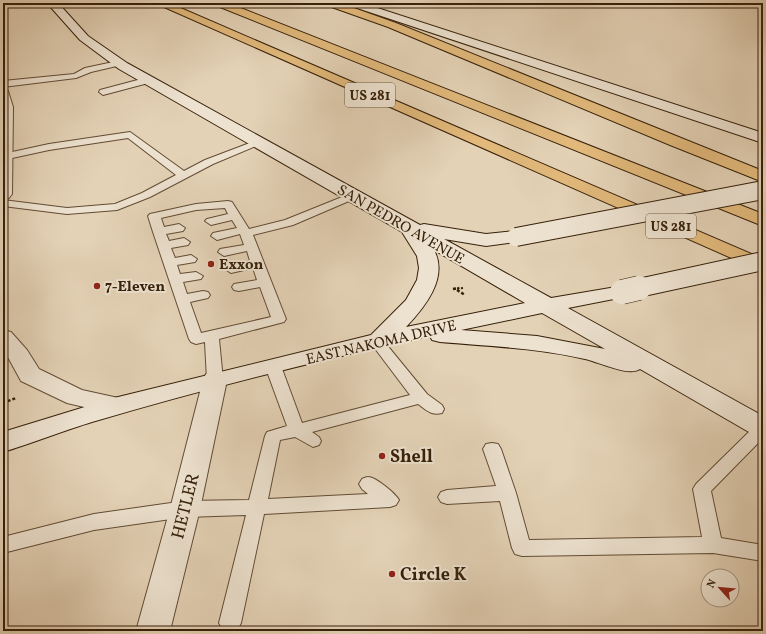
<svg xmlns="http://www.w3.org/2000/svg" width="766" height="634" font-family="Vollkorn,serif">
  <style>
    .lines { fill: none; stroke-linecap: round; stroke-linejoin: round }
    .lane-casing { stroke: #624c35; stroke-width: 2 }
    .street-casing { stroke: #624c35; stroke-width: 2 }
    .secondary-casing { stroke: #36200a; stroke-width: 2 }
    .highway-casing { stroke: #36200a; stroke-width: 2 }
    .path-far1 { stroke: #36200a; stroke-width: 2; stroke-dasharray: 2.5 1.5; stroke-linecap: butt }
    .path { stroke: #36200a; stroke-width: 2.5; stroke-dasharray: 3 2; stroke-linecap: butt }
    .lane { fill: #ede2d0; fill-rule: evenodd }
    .street { fill: #ede2d0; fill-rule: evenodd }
    .secondary { fill: #ede2d0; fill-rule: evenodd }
    .highway { fill: #e2b97b; fill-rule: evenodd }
    .secondary-bridge-far1-casing { stroke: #36200a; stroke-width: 20; stroke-linecap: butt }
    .secondary-bridge-casing { stroke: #36200a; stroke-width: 25; stroke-linecap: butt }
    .secondary-bridge-far1 { stroke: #ede2d0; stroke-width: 18 }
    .secondary-bridge { stroke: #ede2d0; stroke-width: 24 }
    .poi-dot { fill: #8f2418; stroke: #ede2d0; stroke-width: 1.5 }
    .labels { text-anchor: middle; stroke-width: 4; stroke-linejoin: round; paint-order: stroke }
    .shield { fill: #ede2d0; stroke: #6d5a45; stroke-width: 1 }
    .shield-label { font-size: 14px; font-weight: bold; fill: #36200a }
    .street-label { font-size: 15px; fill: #36200a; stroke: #ede2d0 }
    .poi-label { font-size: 15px; font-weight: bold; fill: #36200a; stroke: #ede2d0; text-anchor: start }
    .near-poi-label { font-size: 18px; font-weight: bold; fill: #36200a; stroke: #ede2d0; text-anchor: start }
    .near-street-label { font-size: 18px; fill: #36200a; stroke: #ede2d0 }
  </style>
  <rect width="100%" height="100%" fill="#e4d2b6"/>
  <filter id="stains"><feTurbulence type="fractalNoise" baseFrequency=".005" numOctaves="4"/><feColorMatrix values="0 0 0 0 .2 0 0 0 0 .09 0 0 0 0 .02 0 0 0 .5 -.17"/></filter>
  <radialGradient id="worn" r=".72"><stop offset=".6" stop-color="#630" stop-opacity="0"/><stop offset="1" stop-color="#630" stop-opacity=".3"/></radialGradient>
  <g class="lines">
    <!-- lane casing -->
    <g class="lane-casing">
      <path id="lane" d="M118,61L122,63L121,65L91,72L76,78L3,87V81L74,74L85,68Z
        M149,77L152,78V82L103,95L99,92L100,90Z
        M130,132L184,171L205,160L255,141L258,140L263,143L213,164L150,197L117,210L67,214L3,206V200L67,208L115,204L142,193L176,175L128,138L49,150L3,160V154L49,144Z
        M352,193L358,196L356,198L293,225L253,235L286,319L284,322L219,339L223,380L220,384L215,385L210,384L207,380L205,342L196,344L191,342L189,339L153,232L148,216L150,214L196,204L228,201L232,202L249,229L285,220ZM225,208L228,214L207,219L205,221L211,225L232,220L237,228L213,233L211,236L217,240L240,234L244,245L220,249L218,252L224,256L247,251L250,261L226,266L225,269L231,273L253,268L257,280L234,284L232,287L234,290L239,291L260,287L271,317L201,333L190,302L208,298L210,295L208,292L203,291L187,294L183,282L201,279L203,276L196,272L180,274L177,265L195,262L197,259L191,255L175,258L171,248L188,245L190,242L184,238L169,241L166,234L183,231L185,228L179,224L164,227L161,218L196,210Z
        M377,337L382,339L427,394L442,405L444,409L442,413C432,416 426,410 418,404L312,432L319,437L321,441L319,445L313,447L295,437L280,440L268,499L368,494L362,489L359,484L362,479C364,478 366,477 368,477C376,477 396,494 399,500L396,505L390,507L264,514L241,623L237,630H223L219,623L246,515L185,517L94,530L3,553V537L94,514L185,501L249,500L265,436L267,432L287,426L265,366L268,362L273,361L278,362L281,366L302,423L410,395L370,342L372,339Z
        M763,422V438L711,491L721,538L763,545V561L713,553L522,556L515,554L512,548L500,501L447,504L441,502L438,497L441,492L447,490L496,486L483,449L486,444L492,443L498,444L501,449L516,493L529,540L702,537L693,489L696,484L757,424Z"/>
    </g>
    <!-- street casing -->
    <g class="street-casing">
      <path id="street" d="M3,90L8,91L13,107L12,194L9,198L3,199Z
        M3,330L11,332L27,350L39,369L82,390L123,399L127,405L123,411L114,414L67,403L21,381L9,359L3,351Z
        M215,372L224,374L227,380L200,509L170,631H136L170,509L203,380L206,374Z"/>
    </g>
    <!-- secondary casing -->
    <g class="secondary-casing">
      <path id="secondary" d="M47,3H58L88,36L127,63L420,225L424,224L486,234L516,231L523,233L526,237L523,241L486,246L444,239L551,298L622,286L629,288L633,292L629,296L568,308L763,416V438L754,435L640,369C629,377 599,362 585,359C538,348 488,346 440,342L432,340L430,336C316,361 203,389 92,422C62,431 33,443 3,452V432L114,398L371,335L406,300L417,280L419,268L417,256L402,232L119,69L80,40ZM434,250L525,303L406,327C424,308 449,278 434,250ZM542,313L605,349L537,336L461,330Z
        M347,3H362L763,133V143L348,5Z"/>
    </g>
    <!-- highway casing -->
    <g class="highway-casing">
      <path id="highway" d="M155,3H169L763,259V272Z
        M214,3H228L763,214V226L215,5Z
        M325,3H340L396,23L763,171V182L670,145L388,27L326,5Z"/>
    </g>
    <!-- path-far1 -->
    <path class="path-far1" d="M453,289L463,288"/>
    <!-- path -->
    <path class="path" d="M453,289L459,288
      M457,290L465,295
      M3,403L16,398"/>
    <!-- lane -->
    <use href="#lane" class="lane"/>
    <!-- street -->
    <use href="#street" class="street"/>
    <!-- secondary -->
    <use href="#secondary" class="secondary"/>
    <!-- highway -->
    <use href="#highway" class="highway"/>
    <!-- secondary-bridge-far1 casing -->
    <g class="secondary-bridge-far1-casing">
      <path id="secondary-bridge-far1" d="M516,237L763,190
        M634,289L763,261"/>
    </g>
    <!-- secondary-bridge casing -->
    <g class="secondary-bridge-casing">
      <path id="secondary-bridge" d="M622,292L639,288"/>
    </g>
    <!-- secondary-bridge-far1 -->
    <use href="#secondary-bridge-far1" class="secondary-bridge-far1"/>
    <!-- secondary-bridge -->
    <use href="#secondary-bridge" class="secondary-bridge"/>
  </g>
  <!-- markers -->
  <g class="poi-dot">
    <circle cx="211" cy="264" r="4"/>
    <circle cx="97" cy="286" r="4"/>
    <circle cx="382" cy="456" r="4"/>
    <circle cx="392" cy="574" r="4"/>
  </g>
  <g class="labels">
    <!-- shield labels -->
    <g class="shield">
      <rect x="345" y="83" width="50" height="24" rx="3"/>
      <rect x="646" y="214" width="50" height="24" rx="3"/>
    </g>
    <g class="shield-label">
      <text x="370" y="100">US 281</text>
      <text x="671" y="231">US 281</text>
    </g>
    <!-- street labels -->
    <g class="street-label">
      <text transform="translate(401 224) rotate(30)" y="5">SAN PEDRO AVENUE</text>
      <text transform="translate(381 342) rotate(-13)" y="5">EAST NAKOMA DRIVE</text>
    </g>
    <!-- poi labels -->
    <g class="poi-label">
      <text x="219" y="269">Exxon</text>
      <text x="105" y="291">7-Eleven</text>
    </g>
    <!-- near-poi labels -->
    <g class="near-poi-label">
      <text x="390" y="462">Shell</text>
      <text x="400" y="580">Circle K</text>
    </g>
    <!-- near-street labels -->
    <g class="near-street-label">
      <text transform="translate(185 506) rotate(-76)" y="6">HETLER</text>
    </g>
  </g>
  <!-- margin -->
  <rect width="766" height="634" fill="none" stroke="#e4d2b6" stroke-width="16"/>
  <rect x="4" y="4" width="758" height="626" fill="none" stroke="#36200a" stroke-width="2"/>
  <rect x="8" y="8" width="750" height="618" fill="none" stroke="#36200a"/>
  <!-- north arrow -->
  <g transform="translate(720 588) rotate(297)"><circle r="19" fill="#ede2d0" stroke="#a49481"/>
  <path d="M0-3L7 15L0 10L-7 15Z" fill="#8f2418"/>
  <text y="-6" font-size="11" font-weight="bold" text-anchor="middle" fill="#36200a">N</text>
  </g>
  <rect width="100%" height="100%" filter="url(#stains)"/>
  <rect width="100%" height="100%" fill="url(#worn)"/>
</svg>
